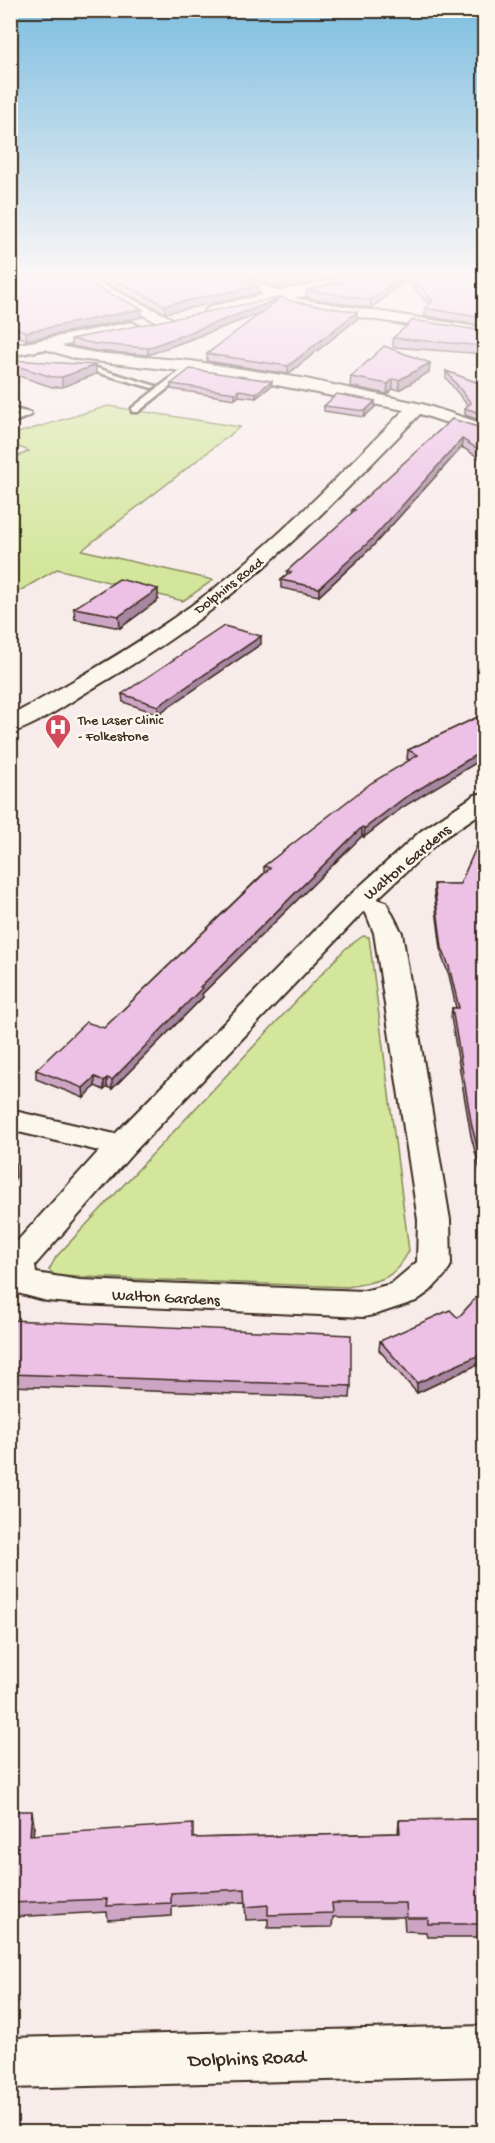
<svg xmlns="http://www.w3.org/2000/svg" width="495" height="2143" font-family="'Gochi Hand',sans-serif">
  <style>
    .green { fill: #d3e69b; stroke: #87885c; stroke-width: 1.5 }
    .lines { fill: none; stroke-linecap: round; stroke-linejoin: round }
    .service-casing { stroke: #3b2a1e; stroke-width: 5 }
    .minor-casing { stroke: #3b2a1e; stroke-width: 4 }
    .trunk-casing { stroke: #3b2a1e; stroke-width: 5 }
    .service { fill: #fbf7ec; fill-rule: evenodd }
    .minor { fill: #fbf7ec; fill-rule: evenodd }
    .trunk { fill: #fbf7ec; fill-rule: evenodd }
    .wall { fill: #cca5c5; stroke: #3b2a1e; stroke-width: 1.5 }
    .shaded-wall { fill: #a686a0; stroke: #3b2a1e; stroke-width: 1.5 }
    .building { fill: #edc0e5; stroke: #3b2a1e; stroke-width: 1.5 }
    .labels { text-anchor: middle; stroke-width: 5; stroke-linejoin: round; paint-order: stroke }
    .far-street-label { font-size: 14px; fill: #3b2a1e; stroke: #fbf7ec }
    .far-poi-label { font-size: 14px; fill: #3b2a1e; stroke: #fbf7ec; text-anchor: start }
    .street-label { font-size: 16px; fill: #3b2a1e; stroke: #fbf7ec }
    .near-street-label { font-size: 20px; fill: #3b2a1e; stroke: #fbf7ec }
  </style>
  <rect width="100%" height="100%" fill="#f8eceb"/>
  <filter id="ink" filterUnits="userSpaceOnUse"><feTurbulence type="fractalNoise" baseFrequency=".0167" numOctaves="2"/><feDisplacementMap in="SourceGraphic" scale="12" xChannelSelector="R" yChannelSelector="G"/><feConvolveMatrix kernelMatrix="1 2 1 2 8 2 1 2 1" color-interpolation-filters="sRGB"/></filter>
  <g filter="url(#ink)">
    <!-- green -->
    <path class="green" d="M108,406L240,427L82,550L213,580L183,601L57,569L11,596V460L29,451L11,444V435Z
      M363,936L369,937L409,1251C393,1281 379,1281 348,1287L56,1276L49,1270L56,1257L345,949Z"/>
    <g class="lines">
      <!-- service casing -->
      <g class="service-casing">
        <path id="service" d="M189,364L196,366L138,412H132V408Z
          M73,368H96L156,386L152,388L96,372H73Z
          M10,408L30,413L31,415L10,424V419L19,415L10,413Z"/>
      </g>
      <!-- minor casing -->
      <g class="minor-casing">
        <path id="minor" d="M67,272H77L171,318L173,321L171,324H161L67,278L65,275Z
          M213,272H232L293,298L484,328V337L290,306Z
          M43,339L65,347L96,353L191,361L301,378L422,404L484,424V435L420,414C359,477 298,541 229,596C186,631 138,662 90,690C67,704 36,726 10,733V716C81,678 151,637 215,588C283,534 343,472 404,410L235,377L77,359L38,347L35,344L38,341Z
          M484,793V811L439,841L377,899L386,902L402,933L450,1220L451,1265L446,1274L430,1291L416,1301L377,1314L364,1317L80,1304L47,1301L10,1291V1249L99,1151L10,1130V1110L115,1134L349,896L421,831L475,795ZM363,912L366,913L374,933L418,1220L417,1262L391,1284L364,1291L80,1280L36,1273L35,1265L133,1153Z
          M484,2026V2076L10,2088V2038Z"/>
      </g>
      <!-- trunk casing -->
      <g class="trunk-casing">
        <path id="trunk" d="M367,272H397L389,277L212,316L204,311L212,306Z
          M132,322L140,327L138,331L10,356V346Z"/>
      </g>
      <!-- service -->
      <use href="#service" class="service"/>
      <!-- minor -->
      <use href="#minor" class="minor"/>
      <!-- trunk -->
      <use href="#trunk" class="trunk"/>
    </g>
    <!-- wall -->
    <path class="wall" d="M10,272L142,317L27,340L10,333Z
      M82,272H225L258,286V294L165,313Z
      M238,272H357L280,290Z
      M383,272H460L484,279V327V326L425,316V308L429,305L407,280L371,308L307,298V290Z
      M290,301L357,319L288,374L207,361V354L262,313L148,355L96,351L72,346L71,339Z
      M484,331V354L393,347V338Z
      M10,360L96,374L62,387H52L10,373Z
      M430,363L429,372L399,390L393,389L387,394L350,386L351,377Z
      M446,371L484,385V422L465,415V408L468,406L446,378Z
      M171,384L271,386L256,398L239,396L235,399L171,389Z
      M375,401V407L364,417L324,411V406Z
      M452,419L484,429V461L462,447L372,547L319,596L281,588V580L287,575V571L351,514L352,510Z
      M158,600L120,628L75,619L74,608Z
      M261,644L158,714L123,702L122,694Z
      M484,714L403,807L364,837L362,836L202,994L203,997L112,1089L107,1087L104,1090L95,1086L84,1098L36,1079V1070L104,1028L264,873V866L410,760L407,759L408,750Z
      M484,831V881H483L484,889V1185L471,1136L451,1017L452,1008H456L449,975L442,957L434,893V884H460Z
      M484,1289V1360L483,1362L417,1393L379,1350L380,1341L458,1318Z
      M10,1320L351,1386L350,1398L10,1386Z
      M10,1811L34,1825L33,1835L193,1838L398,1833L399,1820L484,1819V1937H427L426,1932L405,1931L404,1917H333L332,1927L268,1928V1919L246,1920L245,1902L172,1907V1916L108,1920L107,1912L10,1917Z"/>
    <!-- shaded-wall -->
    <path class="shaded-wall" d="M323,272H357L280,290V282Z
      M407,272V280L371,308V300Z
      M258,286V294L165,313V305Z
      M279,299V306L148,355V348Z
      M142,309V317L27,340L26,332Z
      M357,312V319L288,374V366Z
      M430,363L429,372L399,390V380Z
      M96,365V374L62,387V377Z
      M393,379V389L387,394L388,384Z
      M272,381L271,386L256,398V393Z
      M239,390V396L235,399V393Z
      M375,401V407L364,417L365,411Z
      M462,439V447L372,547L319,596V588Z
      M158,589V600L120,628L119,616Z
      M261,636V644L158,714V706Z
      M484,750V758L403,807L364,837L365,828L404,798Z
      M362,827V836L202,994L203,997L112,1089V1080L200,987Z
      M95,1077V1086L84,1098L83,1088Z
      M107,1078V1087L104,1090V1081Z
      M15,1156L16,1177L10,1186V1163Z
      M484,1352V1360L483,1362L417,1393V1383Z
      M32,1811L34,1825L32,1849L30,1835Z"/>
    <!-- building -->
    <path class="building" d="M10,272H66L142,309L26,332L10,325Z
      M98,272H225L258,286L165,305Z
      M256,272H323L280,282Z
      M383,272H407L371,300L307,290Z
      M407,272H460L484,279V318L425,308L433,301Z
      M281,297L290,301L357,312L288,366L207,354L279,299L148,348L96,344L71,339Z
      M413,320L484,331V346L393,338Z
      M384,346L430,363L399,380L393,379L388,384L351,377Z
      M10,360L96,365L62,377H52L10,364Z
      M190,369L272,381L256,393L239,390L235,393L171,384Z
      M446,371L484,385V415L465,408L471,403Z
      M337,394L375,401L365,411L324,406Z
      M452,419L484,429V453L462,439L372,539L319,588L281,580L291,572L287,571L355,510H352Z
      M119,579L158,589L119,616L74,608Z
      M224,626L261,636L158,706L122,694Z
      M484,714V750L404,798L365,828L362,827L200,987L202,988L112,1080L107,1078L104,1081L95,1077L83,1088L36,1070L86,1022L104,1028L270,868L264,866L371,783L418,755L408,750Z
      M484,831V872L481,871L484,889V1172L472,1127L452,1008H459L449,966L442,948L434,884H460L483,832Z
      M10,1155L15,1156L10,1163Z
      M10,1163L15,1166L10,1173Z
      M484,1289V1353L417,1383L380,1341L450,1310L458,1318Z
      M10,1320L351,1335V1386L10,1374Z
      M10,1811H32L30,1835L193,1824V1838L400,1833L399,1820L484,1819V1924H428V1918H407L406,1903H332L333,1913L268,1915V1905L246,1907L245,1889L171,1893V1903L106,1906L107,1899L10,1903Z
      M484,2128V2133H444V2129Z"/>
  </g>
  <!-- sky -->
  <linearGradient id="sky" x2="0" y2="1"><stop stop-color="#7dbee0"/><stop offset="0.48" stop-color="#fcf6f6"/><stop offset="1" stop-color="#fcf6f6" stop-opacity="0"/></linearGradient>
  <rect width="495" height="572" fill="url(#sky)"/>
  <!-- icons -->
  <defs>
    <g id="hospital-pin" transform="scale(1.35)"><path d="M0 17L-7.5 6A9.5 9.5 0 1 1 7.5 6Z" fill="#d1495b" stroke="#fbf7ec"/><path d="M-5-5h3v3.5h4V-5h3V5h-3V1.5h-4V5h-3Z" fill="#fff"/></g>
  </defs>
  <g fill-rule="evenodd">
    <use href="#hospital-pin" x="58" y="727"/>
  </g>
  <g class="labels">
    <!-- far-street labels -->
    <g class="far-street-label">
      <text transform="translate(228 585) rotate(-38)" y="5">Dolphins Road</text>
    </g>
    <!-- far-poi labels -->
    <g class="far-poi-label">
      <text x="78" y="724">The Laser Clinic<tspan x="78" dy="16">- Folkestone</tspan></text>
    </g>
    <!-- street labels -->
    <g class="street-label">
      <text transform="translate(406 861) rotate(-40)" y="6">Walton Gardens</text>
      <text transform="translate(166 1296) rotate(3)" y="6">Walton Gardens</text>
    </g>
    <!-- near-street labels -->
    <g class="near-street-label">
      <text transform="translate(247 2057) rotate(-2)" y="7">Dolphins Road</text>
    </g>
  </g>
  <!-- margin -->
  <rect width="495" height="2143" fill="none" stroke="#fbf7ec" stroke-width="36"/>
  <rect x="18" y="18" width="459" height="2107" fill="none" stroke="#3b2a1e" stroke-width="2" filter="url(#ink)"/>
</svg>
